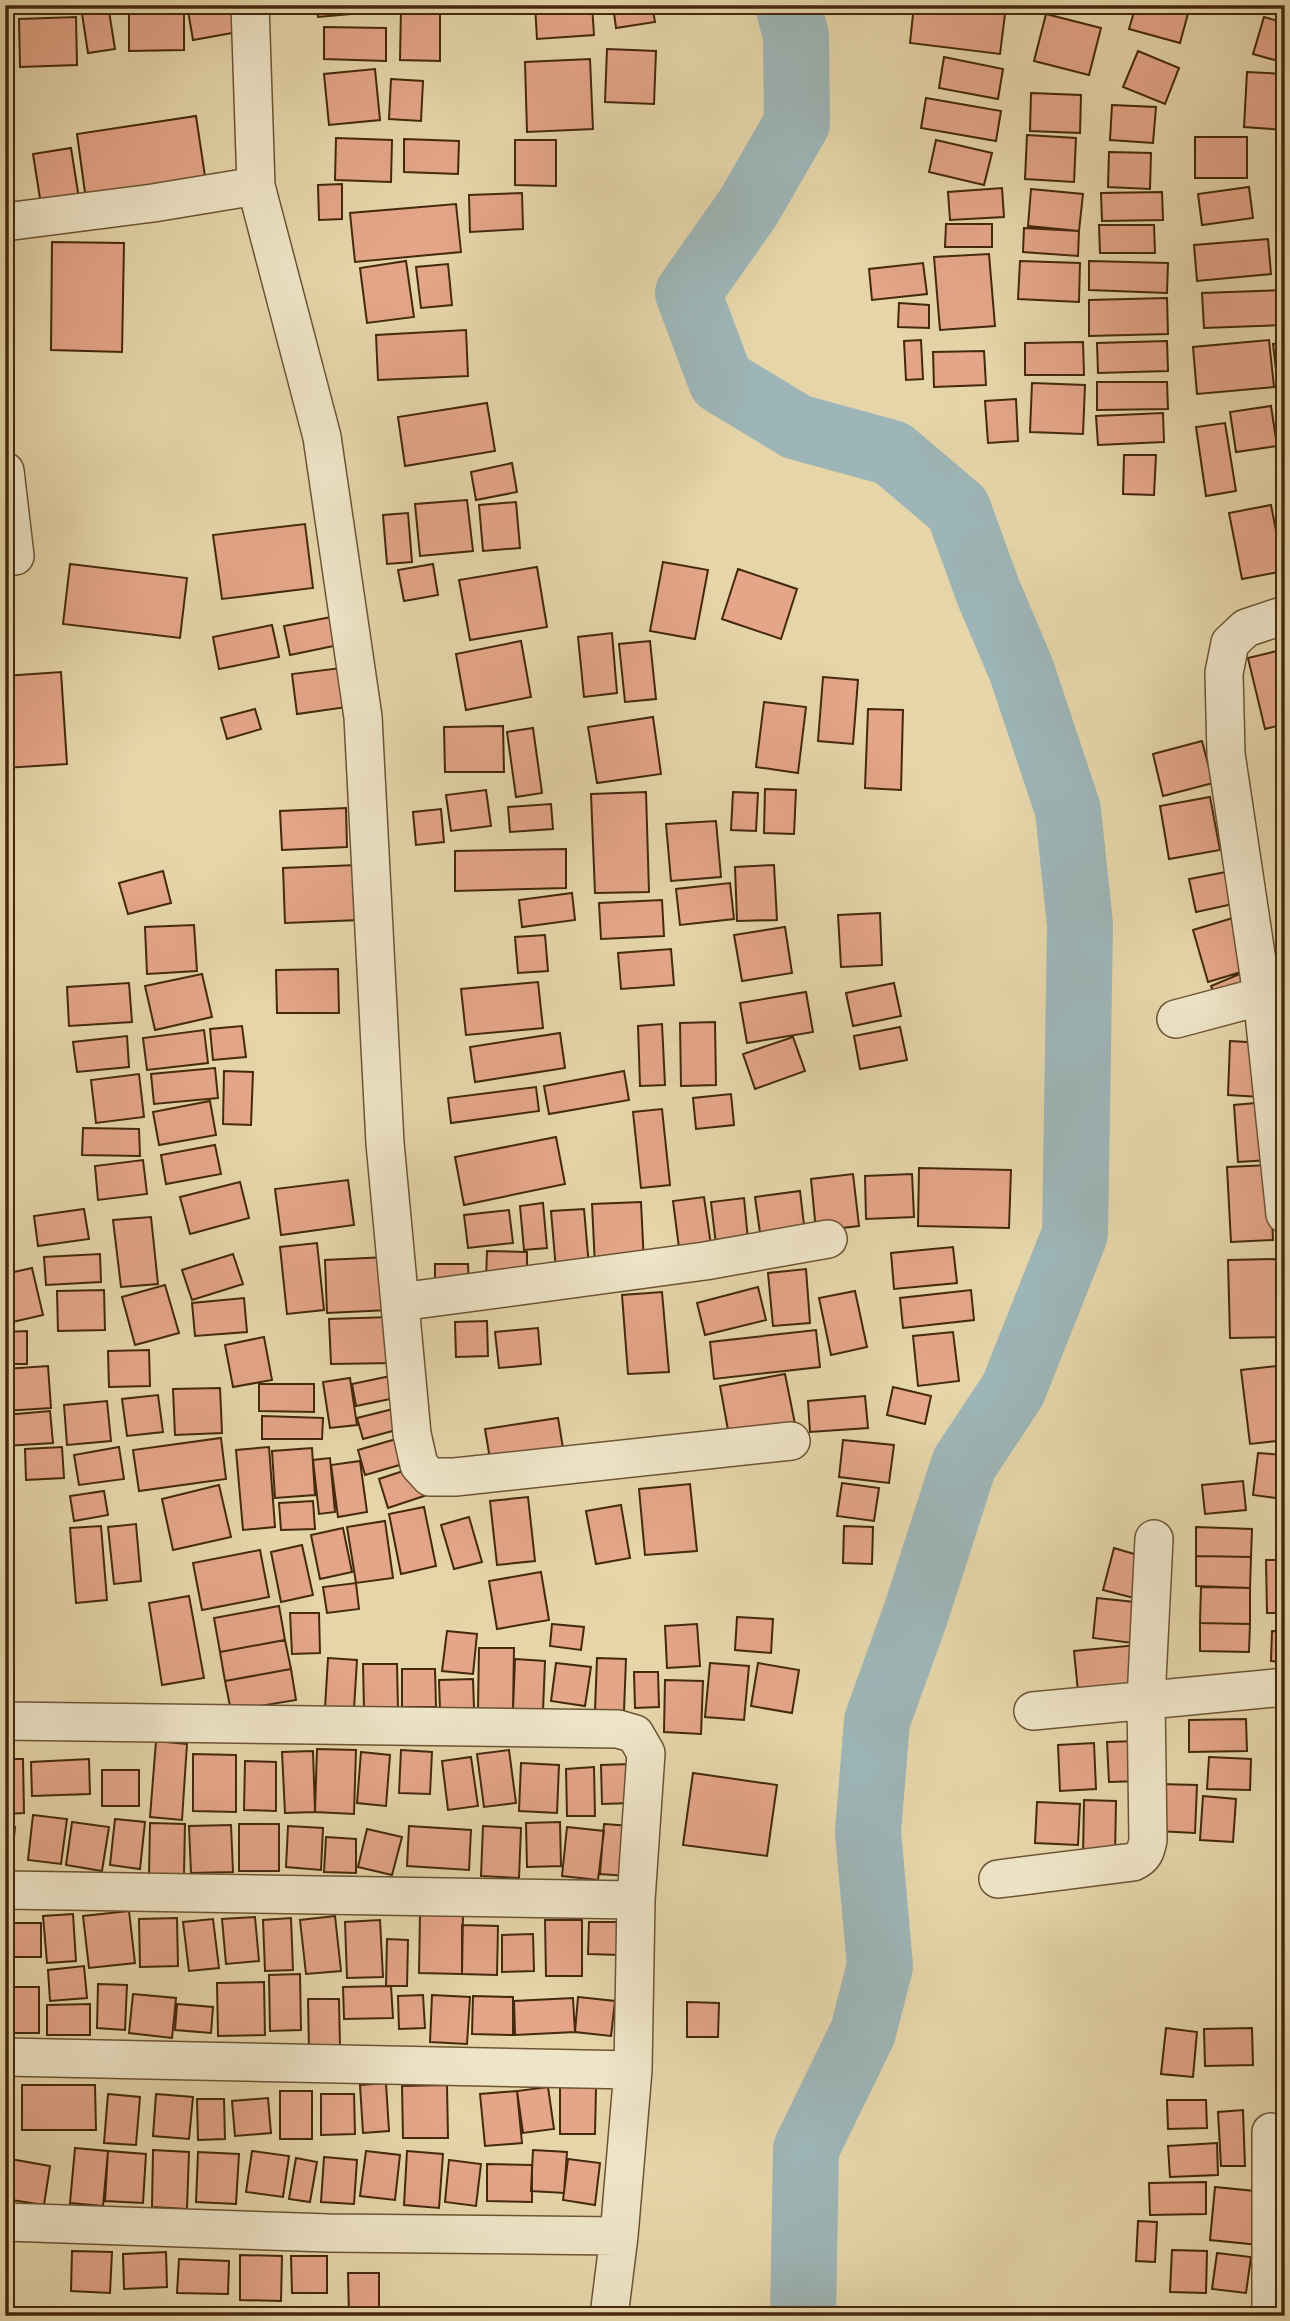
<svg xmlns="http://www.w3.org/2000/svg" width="1290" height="2321" font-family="'IM FELL English',serif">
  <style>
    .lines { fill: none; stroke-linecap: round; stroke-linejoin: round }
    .river { stroke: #9db5b6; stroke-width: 66 }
    .building { fill: #e4a588; stroke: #45290c; stroke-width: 2 }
    .street-casing { stroke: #6d5433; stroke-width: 40 }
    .street { stroke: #eee4c7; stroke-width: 37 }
  </style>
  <rect width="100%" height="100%" fill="#e5d5a9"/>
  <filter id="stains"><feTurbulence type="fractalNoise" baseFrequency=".00286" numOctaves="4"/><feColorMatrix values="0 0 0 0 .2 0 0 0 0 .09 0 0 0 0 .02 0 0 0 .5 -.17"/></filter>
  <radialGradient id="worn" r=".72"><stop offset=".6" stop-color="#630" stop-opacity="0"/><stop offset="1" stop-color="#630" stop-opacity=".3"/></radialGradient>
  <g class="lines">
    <!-- river -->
    <path class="river" d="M788,5L796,36L797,123L748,208L688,293L721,381L797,427L892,453L958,509L989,594L1021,669L1068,810L1080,925L1075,1234L1013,1390L964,1464L916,1613L877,1721L868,1832L880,1966L863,2032L806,2149L803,2316"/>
  </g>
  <!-- building -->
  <path class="building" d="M92,5H108L115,49L88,53L81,7Z
    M187,5H233L238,32L193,40Z
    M316,5H362V13L318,17Z
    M535,5H592L594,35L537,39Z
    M613,5H652L655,22L616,28Z
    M914,5H933L1005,14L1000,54L910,43Z
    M1136,5H1174L1189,10L1180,43L1129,29Z
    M401,8L440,9V61L400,60Z
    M129,12H184V50L129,51Z
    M1046,14L1101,28L1089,75L1034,61Z
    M76,17L77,65L20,67L19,19Z
    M1264,17L1285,23V63L1253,54Z
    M324,27L386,28V61L324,59Z
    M607,49L656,51L654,104L605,102Z
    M1138,51L1179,68L1165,104L1123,87Z
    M944,57L1003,69L998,99L939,88Z
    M590,59L593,129L527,132L525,62Z
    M375,69L380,120L329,125L324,74Z
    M1247,72L1285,74V130L1244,127Z
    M391,79L423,81L421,121L389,119Z
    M1031,93L1081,95L1080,133L1030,131Z
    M926,98L1001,111L996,141L921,128Z
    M1112,105L1156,107L1153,143L1110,140Z
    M196,116L206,183L86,200L77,134Z
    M1027,135L1076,138L1074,182L1025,179Z
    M1195,137H1247V178H1195Z
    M336,138L392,140L391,182L335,180Z
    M404,139L459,141L458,174L404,172Z
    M515,140H556V186L515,185Z
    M936,140L992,153L984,185L929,172Z
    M71,148L80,205L42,211L33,154Z
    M1109,152L1151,153L1150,189L1108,187Z
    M342,184V219L319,220L318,185Z
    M1249,187L1253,218L1202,225L1198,194Z
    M1002,188L1004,217L950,220L948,192Z
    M1031,189L1083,194L1079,231L1028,226Z
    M1162,192L1163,220L1102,221L1101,193Z
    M522,193L523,229L470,232L469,195Z
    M456,204L461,252L355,262L350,213Z
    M946,224H992V247H945Z
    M1099,225H1154L1155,253H1100Z
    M1024,228L1079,231L1078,256L1023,252Z
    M1268,239L1271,274L1197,281L1194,245Z
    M52,242L124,243L122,352L51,350Z
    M989,254L995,326L940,330L934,257Z
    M406,261L414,317L367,323L360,268Z
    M1020,261L1080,263L1079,302L1018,299Z
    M1089,261L1168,263L1167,293L1089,290Z
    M923,263L927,294L872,300L869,269Z
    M448,264L452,305L421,308L416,267Z
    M1283,290L1284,325L1204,328L1202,293Z
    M1167,298L1168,334L1089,336V300Z
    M899,303L929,305V328L898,327Z
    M466,330L468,376L378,380L376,335Z
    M921,340L923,379L906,380L904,341Z
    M1269,340L1274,387L1197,394L1193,347Z
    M1167,341L1168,371L1098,373L1097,343Z
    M1083,342L1084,375H1025V343Z
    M1285,343V378L1277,379L1273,344Z
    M984,351L986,385L934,387L933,352Z
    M1097,382H1167L1168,409L1097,410Z
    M1032,383L1085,385L1083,434L1030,432Z
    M1016,399L1018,441L988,443L985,401Z
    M487,403L495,451L405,466L398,417Z
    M1271,406L1277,446L1236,452L1230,412Z
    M1285,412V456L1278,413Z
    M1163,413L1164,442L1098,445L1096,416Z
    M1225,423L1236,491L1206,496L1196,427Z
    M1124,455H1156L1154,495L1123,494Z
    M512,463L517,492L476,500L471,472Z
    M467,500L473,551L420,556L415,504Z
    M516,502L520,548L483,551L479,505Z
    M1271,505L1284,571L1242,579L1229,513Z
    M408,513L412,562L387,564L383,515Z
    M305,524L313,588L222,599L213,535Z
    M663,562L708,570L695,639L650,631Z
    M70,564L187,578L180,638L63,624Z
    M433,564L438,595L404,601L398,570Z
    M537,567L547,627L470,640L459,580Z
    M738,569L797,589L781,639L722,619Z
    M342,615L348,643L290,655L284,626Z
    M272,625L279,657L219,669L213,637Z
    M612,633L617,693L584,697L578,637Z
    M521,641L531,697L466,710L456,654Z
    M650,641L656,699L625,702L619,644Z
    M1285,649V724L1265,729L1248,658Z
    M341,668L347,707L297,714L292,674Z
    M61,672L67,764L5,768V676Z
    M823,677L858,680L853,744L818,741Z
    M764,702L806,707L798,773L756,767Z
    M255,709L261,729L227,739L221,718Z
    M868,709L903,710L901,790L865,788Z
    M653,717L661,774L597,783L588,727Z
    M503,726L504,772H445L444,727Z
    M533,728L542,793L516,797L507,732Z
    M1202,741L1213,783L1163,796L1153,754Z
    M765,789L796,790L794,834L764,833Z
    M486,790L491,826L451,831L446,795Z
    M646,792L649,892L595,893L591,794Z
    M733,792L758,793L756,831L731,830Z
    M1210,797L1220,850L1169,859L1160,806Z
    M551,804L553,829L510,832L508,807Z
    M346,808L347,847L282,850L280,811Z
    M441,809L444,842L416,845L413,812Z
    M716,821L721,877L671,881L666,824Z
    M566,849V888L455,891V851Z
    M357,865L360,920L285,923L283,868Z
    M774,865L777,920L737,921L735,867Z
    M163,871L171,903L128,914L119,883Z
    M1226,872L1233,904L1196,912L1189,879Z
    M730,883L734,919L680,925L676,889Z
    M572,893L575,920L522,927L519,900Z
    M662,900L664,936L601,939L599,903Z
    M880,913L882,965L841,967L838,915Z
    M1236,917L1251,969L1208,982L1193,930Z
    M194,925L197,971L147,974L145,927Z
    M785,927L792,973L742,981L734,935Z
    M545,935L548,971L518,973L515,937Z
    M671,949L674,985L621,989L618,953Z
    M338,969L339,1013H277L276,970Z
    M1242,973L1250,990L1218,1003L1211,986Z
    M202,974L212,1017L155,1030L145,986Z
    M538,982L543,1028L466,1035L461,989Z
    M129,983L132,1022L69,1026L67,987Z
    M894,983L901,1016L853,1026L846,993Z
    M806,992L813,1032L747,1043L740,1003Z
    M715,1022L716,1085L681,1086L680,1023Z
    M662,1024L665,1085L640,1086L638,1026Z
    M242,1026L246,1057L213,1060L210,1029Z
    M900,1027L907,1060L860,1069L854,1036Z
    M204,1030L208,1063L147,1070L143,1038Z
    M560,1033L565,1068L475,1082L470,1047Z
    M127,1036L129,1067L77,1072L73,1042Z
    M793,1037L805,1071L755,1089L743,1054Z
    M1230,1041L1264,1043L1261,1097L1228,1095Z
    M215,1068L218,1098L154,1104L151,1074Z
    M224,1071L253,1072L251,1125L223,1124Z
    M624,1071L629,1100L549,1114L544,1086Z
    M139,1074L144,1117L96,1123L91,1080Z
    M536,1087L539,1111L451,1123L448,1098Z
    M731,1094L734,1125L696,1129L693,1098Z
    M210,1101L216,1135L159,1145L153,1112Z
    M1266,1102L1269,1160L1238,1162L1234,1105Z
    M662,1109L670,1185L641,1188L633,1112Z
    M83,1128L139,1129L140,1156L82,1155Z
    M556,1137L565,1184L464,1205L455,1157Z
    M215,1145L221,1174L166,1184L161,1155Z
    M143,1160L147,1194L98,1200L95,1166Z
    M1270,1165L1273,1240L1231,1242L1227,1167Z
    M919,1168L1011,1170L1009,1228L918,1226Z
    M853,1174L859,1226L816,1231L811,1179Z
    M912,1174L914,1217L866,1219L865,1176Z
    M348,1180L354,1225L281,1235L275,1189Z
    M240,1182L249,1218L190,1234L180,1197Z
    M800,1191L806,1242L762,1247L755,1197Z
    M704,1197L711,1245L679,1248L673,1201Z
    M744,1198L749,1250L717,1253L711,1202Z
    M641,1202L644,1264L595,1266L592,1204Z
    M543,1203L547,1248L524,1250L520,1206Z
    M84,1209L89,1239L38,1246L34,1216Z
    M584,1209L589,1267L556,1270L551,1211Z
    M509,1210L513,1243L468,1248L464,1215Z
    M151,1217L158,1284L121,1287L113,1220Z
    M317,1243L324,1310L287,1314L280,1247Z
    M953,1247L957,1283L894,1289L891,1253Z
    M487,1251L527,1252V1282L486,1281Z
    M100,1254L101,1282L46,1285L44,1257Z
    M233,1254L243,1284L192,1300L182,1270Z
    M387,1257L389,1310L327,1313L325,1260Z
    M1277,1259L1279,1337L1230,1338L1228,1260Z
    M435,1264H468L469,1287H435Z
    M32,1268L43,1315L8,1323L5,1309V1274Z
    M806,1269L810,1323L773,1326L768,1273Z
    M165,1285L179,1333L135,1345L122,1297Z
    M758,1287L766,1320L705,1335L697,1303Z
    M104,1290L105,1330L58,1331L57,1291Z
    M971,1290L974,1320L903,1328L900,1298Z
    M855,1291L867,1347L831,1355L819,1298Z
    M662,1292L669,1372L628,1374L622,1295Z
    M244,1298L247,1332L195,1336L192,1303Z
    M391,1317L393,1363L331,1364L329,1319Z
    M487,1321L488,1356L456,1357L455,1322Z
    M538,1328L541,1364L499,1368L495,1332Z
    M816,1330L820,1367L714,1379L710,1342Z
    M27,1331V1364H5V1332Z
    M953,1332L959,1381L918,1386L913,1336Z
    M264,1337L272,1380L233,1387L225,1345Z
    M149,1350L150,1386L109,1387L108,1351Z
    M48,1366L51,1408L5,1411V1369Z
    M1277,1366L1285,1440L1250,1444L1241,1370Z
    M400,1374L405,1396L356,1406L352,1384Z
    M785,1374L796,1429L730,1441L720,1386Z
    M350,1378L357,1425L330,1428L323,1382Z
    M259,1384H314V1412L259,1411Z
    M893,1387L931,1396L925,1424L887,1415Z
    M220,1388L222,1433L175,1435L173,1389Z
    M158,1395L163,1432L127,1436L122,1399Z
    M865,1396L868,1428L810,1432L808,1401Z
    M107,1401L111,1441L67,1445L64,1405Z
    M401,1407L407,1427L363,1439L357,1418Z
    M50,1411L53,1443L5,1446V1415Z
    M262,1416L323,1418L322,1439H262Z
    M558,1418L565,1460L492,1471L485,1429Z
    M410,1435L417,1460L365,1475L358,1450Z
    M221,1438L226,1479L139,1491L133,1450Z
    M843,1440L894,1445L889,1483L839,1477Z
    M62,1447L64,1478L26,1480L25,1449Z
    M119,1447L124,1479L79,1485L74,1455Z
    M269,1447L275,1527L243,1530L236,1450Z
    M312,1448L315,1495L275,1498L272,1451Z
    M1258,1453L1285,1455L1284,1499L1253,1495Z
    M330,1458L335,1512L319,1514L313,1460Z
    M360,1461L367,1512L338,1517L331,1465Z
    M418,1466L427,1495L388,1508L379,1479Z
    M1243,1481L1246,1510L1205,1514L1202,1485Z
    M842,1483L879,1488L874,1521L837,1516Z
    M690,1484L697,1551L645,1555L639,1489Z
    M219,1485L231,1537L173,1550L162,1499Z
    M104,1491L108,1515L74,1521L70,1496Z
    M528,1497L535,1561L497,1565L490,1501Z
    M313,1501L315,1529L281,1530L279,1503Z
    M621,1505L630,1558L596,1564L586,1511Z
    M424,1507L436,1566L401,1574L389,1514Z
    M469,1517L482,1562L454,1569L441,1525Z
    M385,1521L393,1578L356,1583L347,1527Z
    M136,1524L141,1581L114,1584L108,1527Z
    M101,1526L107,1600L76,1603L70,1528Z
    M844,1526L873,1527L872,1564L843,1563Z
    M1196,1527L1252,1529L1251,1557L1196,1556Z
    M343,1528L352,1572L320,1579L311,1535Z
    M302,1545L313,1595L281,1602L271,1552Z
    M1114,1548L1151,1559L1142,1600L1103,1590Z
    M260,1550L269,1597L202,1610L193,1563Z
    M1196,1556L1251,1557L1250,1588L1196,1586Z
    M1266,1560H1285V1613H1267Z
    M541,1572L549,1620L497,1629L489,1581Z
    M356,1583L359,1609L327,1613L323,1587Z
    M1201,1587L1250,1588V1624L1200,1623Z
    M189,1596L204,1678L162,1685L149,1603Z
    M1097,1598L1144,1603L1140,1644L1093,1638Z
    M279,1606L285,1640L220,1652L214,1618Z
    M290,1613H319L320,1653L292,1654Z
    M737,1617L773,1619L771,1653L735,1650Z
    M1200,1623L1250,1624L1249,1652L1200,1651Z
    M552,1624L584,1627L581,1650L550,1646Z
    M697,1624L700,1666L667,1668L665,1626Z
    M447,1631L477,1634L473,1674L442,1671Z
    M1272,1631L1285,1632V1662L1271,1661Z
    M285,1640L291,1669L225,1681L220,1652Z
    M1138,1645L1143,1695L1079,1702L1074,1651Z
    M479,1648H514L513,1710H478Z
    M328,1658L357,1660L354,1709L325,1708Z
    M597,1658L626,1659L624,1711L595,1710Z
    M515,1659L545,1661L543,1711L513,1710Z
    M556,1663L591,1667L585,1706L551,1701Z
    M710,1663L749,1666L744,1720L705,1717Z
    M758,1663L799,1670L792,1713L751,1706Z
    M363,1664H397L398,1710H364Z
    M291,1669L296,1700L231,1711L225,1681Z
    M402,1669H435L436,1707H402Z
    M634,1672H658L659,1707L635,1708Z
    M473,1679L474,1709L440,1710L439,1680Z
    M665,1680L703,1681L701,1734L664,1732Z
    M1246,1719L1247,1751L1189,1752V1720Z
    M156,1741L187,1744L182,1820L150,1817Z
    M1138,1741L1140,1781L1109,1782L1107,1742Z
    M1094,1743L1096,1789L1060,1791L1058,1745Z
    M317,1749L356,1750L354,1814L315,1812Z
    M401,1750L432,1752L430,1794L399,1793Z
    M509,1750L516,1803L484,1807L477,1754Z
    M313,1751L315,1812L285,1813L282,1752Z
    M361,1752L390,1755L386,1806L357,1803Z
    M193,1754L236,1755V1812L193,1811Z
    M471,1757L478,1806L448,1810L442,1761Z
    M1209,1757L1251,1759L1250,1790L1207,1789Z
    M5,1759H23L24,1813L5,1814Z
    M89,1759L90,1794L32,1796L31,1762Z
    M245,1761L276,1762V1811L244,1810Z
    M521,1763L559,1765L557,1813L519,1811Z
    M631,1764L632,1803L602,1804L601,1765Z
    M594,1767L595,1816H567L566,1769Z
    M102,1770H139V1806H102Z
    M693,1773L777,1785L767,1856L683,1845Z
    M1159,1784L1197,1785L1195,1833L1157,1831Z
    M1203,1796L1236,1799L1233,1842L1200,1840Z
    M1084,1800L1116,1801L1115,1857H1083Z
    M1037,1802L1080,1804L1078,1845L1035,1843Z
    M33,1815L67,1819L61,1864L28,1860Z
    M115,1819L145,1822L140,1869L110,1865Z
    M72,1822L109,1827L102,1871L66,1865Z
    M560,1822L561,1866L527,1867L526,1823Z
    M150,1823L185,1824L184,1875L149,1874Z
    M239,1824H279V1871H239Z
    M604,1824L631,1826L627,1876L600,1874Z
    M231,1825L233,1872L191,1873L189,1826Z
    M5,1826L15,1827L11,1866L5,1865Z
    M288,1826L323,1828L321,1870L286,1867Z
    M409,1826L471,1830L469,1870L407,1866Z
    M483,1826L521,1828L519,1878L481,1876Z
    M567,1827L604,1831L598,1880L562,1876Z
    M367,1829L402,1837L392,1875L358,1867Z
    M326,1837L356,1839V1873L324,1872Z
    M129,1911L135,1963L89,1968L83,1916Z
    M420,1913H463L462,1974L419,1973Z
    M73,1914L76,1961L47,1963L43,1916Z
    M335,1916L341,1971L306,1974L300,1920Z
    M255,1917L259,1961L226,1964L222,1919Z
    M177,1918L178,1966L140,1967L139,1919Z
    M291,1918L293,1970L265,1971L263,1920Z
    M213,1919L219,1968L189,1971L183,1922Z
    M380,1920L383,1977L347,1978L345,1922Z
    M545,1920H582V1976H546Z
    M589,1922H620V1955L588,1954Z
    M8,1923H41V1957H8Z
    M462,1925L498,1926L497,1975L462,1974Z
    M533,1934L534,1971L502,1972V1935Z
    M387,1939L408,1940L407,1986H386Z
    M84,1966L87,1998L50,2001L48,1970Z
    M300,1974L301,2030L270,2031L269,1975Z
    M264,1982L265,2035L218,2036L217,1983Z
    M98,1984L127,1985L125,2030L97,2028Z
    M391,1986L393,2018L344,2019L343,1987Z
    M8,1987H39V2033H9Z
    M133,1994L176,1998L172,2038L129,2033Z
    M423,1995L425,2028L399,2029L398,1996Z
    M432,1995L470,1997L467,2044L430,2042Z
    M473,1996L513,1997V2035L472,2034Z
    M578,1997L615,2001L611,2036L575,2032Z
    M573,1998L575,2032L515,2035L514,2001Z
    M308,1999H339L340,2049L309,2050Z
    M687,2002L719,2003L718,2037H687Z
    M90,2004V2035H47V2005Z
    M177,2004L213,2007L211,2033L175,2030Z
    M1166,2028L1197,2032L1193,2077L1161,2074Z
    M1252,2028L1253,2065L1205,2066L1204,2029Z
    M386,2083L389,2131L363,2133L360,2085Z
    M22,2085H95L96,2130H22Z
    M447,2085L448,2138H403L402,2086Z
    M548,2087L554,2129L523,2133L517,2091Z
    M560,2087H596L595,2134H560Z
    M280,2091H312V2139H280Z
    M517,2091L522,2143L485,2146L480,2094Z
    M108,2094L140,2097L136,2145L104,2143Z
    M156,2094L193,2097L189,2139L153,2136Z
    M321,2094H354L355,2134L321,2135Z
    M268,2098L271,2133L235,2136L232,2101Z
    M197,2099H224L225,2139L198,2140Z
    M1167,2100H1206L1207,2128L1168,2129Z
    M1243,2110L1245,2166H1221L1218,2112Z
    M1217,2143L1218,2175L1170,2177L1168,2146Z
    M75,2148L108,2151L103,2206L70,2203Z
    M153,2150L189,2152L187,2209L152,2207Z
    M533,2150L567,2152L564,2193L531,2191Z
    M108,2151L146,2154L143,2203L105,2201Z
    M252,2151L289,2156L283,2197L246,2192Z
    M366,2151L400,2155L395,2200L360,2196Z
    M407,2151L443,2154L439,2208L404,2205Z
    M198,2152L239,2154L236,2204L196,2202Z
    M324,2157L357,2160L354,2204L321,2202Z
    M5,2158L50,2166L44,2205L5,2199Z
    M296,2158L317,2162L310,2202L289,2199Z
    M568,2159L600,2163L595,2205L563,2200Z
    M449,2160L481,2164L476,2206L445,2202Z
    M487,2164L532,2165V2202L487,2201Z
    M1206,2182V2214L1150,2215L1149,2183Z
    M1215,2187L1265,2192L1259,2245L1210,2240Z
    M1138,2221L1157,2222L1155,2262L1136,2261Z
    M1172,2250L1207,2251L1206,2293L1170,2292Z
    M72,2251L112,2252L110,2293L71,2291Z
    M166,2252L167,2287L124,2289L123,2254Z
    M1217,2253L1251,2257L1246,2293L1212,2289Z
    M240,2255L282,2256L281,2301L240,2300Z
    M291,2256H327V2293H292Z
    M179,2259L229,2261L228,2294L177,2293Z
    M348,2273H379V2316H349Z
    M1155,2307L1224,2309V2316H1155Z"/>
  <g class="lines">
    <!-- street casing -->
    <g class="street-casing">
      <path id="street" d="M250,5L256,186L322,437L363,717L385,1143L412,1434L419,1465L430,1477H455L791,1441
        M5,222L153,203L256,186
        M5,471L15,556
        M1285,615L1246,628L1230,643L1224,673L1226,754L1262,995L1285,1214
        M1176,1019L1285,990
        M400,1302L705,1261L828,1239
        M1033,1711L1285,1687
        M5,1721L618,1729L635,1734L646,1753L636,1900L633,2070L619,2236L329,2233L5,2222
        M998,1879L1133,1862C1144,1857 1146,1851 1148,1840L1146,1700L1154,1539
        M5,1890L636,1900
        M5,2057L633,2070
        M609,2316L619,2236
        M1271,2316V2132"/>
    </g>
    <!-- street -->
    <use href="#street" class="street"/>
  </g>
  <!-- margin -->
  <rect width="1290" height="2321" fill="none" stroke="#e5d5a9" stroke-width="28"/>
  <rect x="7" y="7" width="1276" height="2307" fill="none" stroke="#45290c" stroke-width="3.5"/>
  <rect x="14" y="14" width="1262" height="2293" fill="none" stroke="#45290c" stroke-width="2"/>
  <rect width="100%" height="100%" filter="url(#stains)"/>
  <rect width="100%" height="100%" fill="url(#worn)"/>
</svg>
